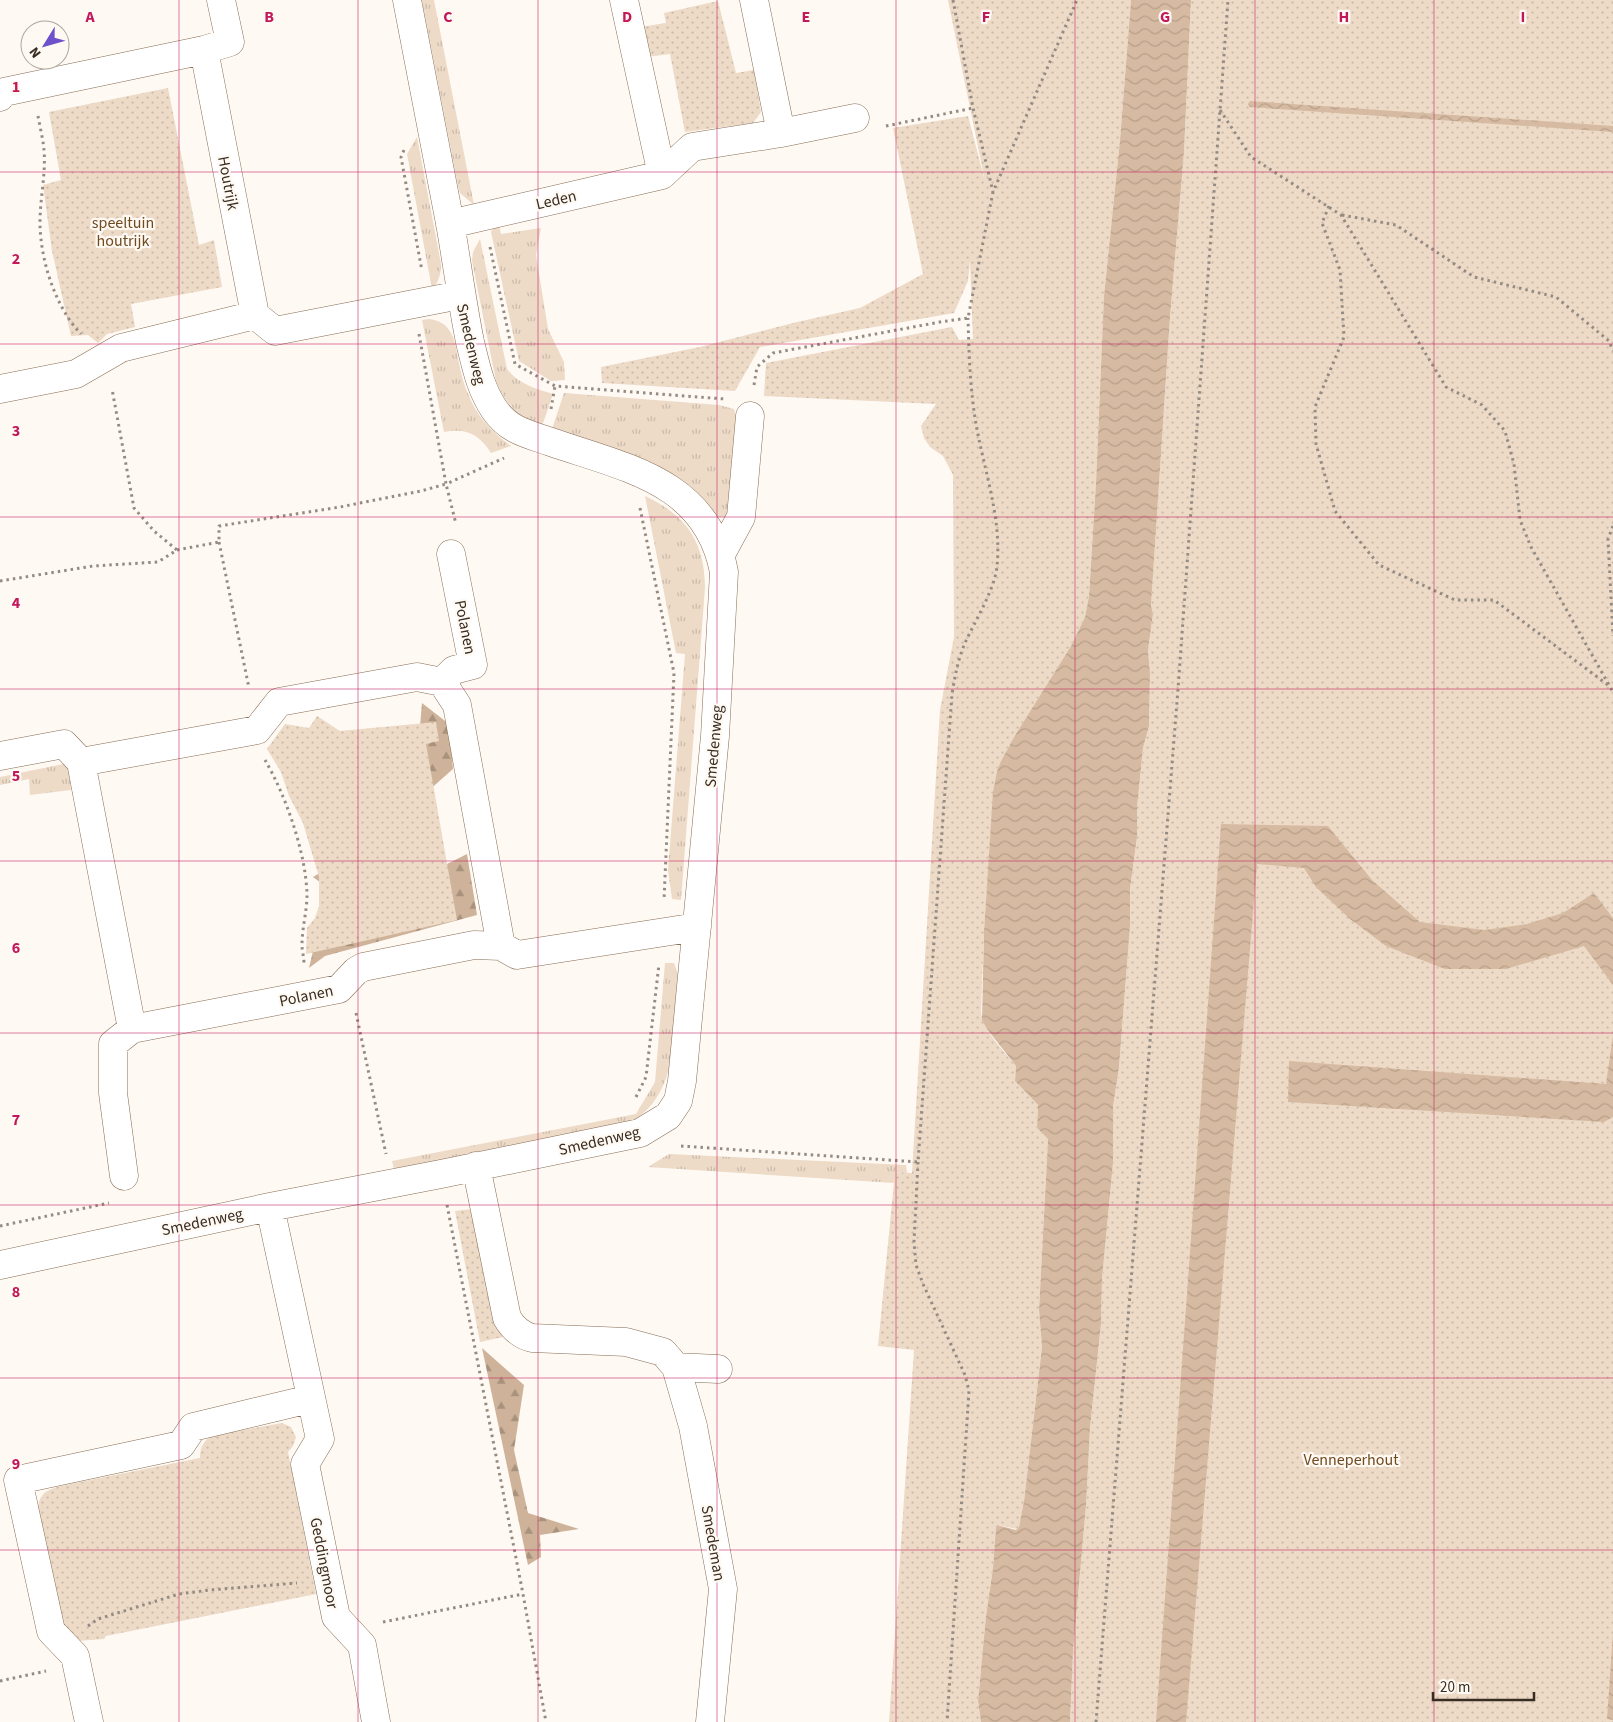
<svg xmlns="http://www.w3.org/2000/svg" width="1613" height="1722" font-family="'Source Sans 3',sans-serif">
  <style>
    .grass { fill: url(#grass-tufts) }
    .forest { fill: url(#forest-firs) }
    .park { fill: url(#park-dots) }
    .water { fill: url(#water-waves) }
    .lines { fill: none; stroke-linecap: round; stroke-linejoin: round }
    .minor-casing { stroke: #876d54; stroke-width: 29 }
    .path { stroke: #948c83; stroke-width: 3; stroke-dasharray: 2.5 4; stroke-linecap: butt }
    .minor { stroke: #fff; stroke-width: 28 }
    .grid { fill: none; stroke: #c2185b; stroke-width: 1; stroke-opacity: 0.55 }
    .labels { text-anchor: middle; stroke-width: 4.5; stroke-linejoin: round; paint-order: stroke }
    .street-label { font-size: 16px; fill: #382d22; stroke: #fff9f3 }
    .park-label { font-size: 16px; fill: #704a20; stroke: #fff9f3 }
    .grid-label { font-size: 16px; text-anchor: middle; font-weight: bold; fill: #c2185b; stroke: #fff9f3; stroke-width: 4.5; stroke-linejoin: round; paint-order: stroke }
  </style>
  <defs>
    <pattern id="grass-tufts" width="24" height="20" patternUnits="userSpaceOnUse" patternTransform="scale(1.25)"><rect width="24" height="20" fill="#eddac7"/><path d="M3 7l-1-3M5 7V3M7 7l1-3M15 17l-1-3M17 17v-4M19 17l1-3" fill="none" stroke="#ccbbab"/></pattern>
    <pattern id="forest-firs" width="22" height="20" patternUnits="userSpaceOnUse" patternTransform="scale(1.25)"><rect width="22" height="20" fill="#ceb39a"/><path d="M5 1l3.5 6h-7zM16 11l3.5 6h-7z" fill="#a8927d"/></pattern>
    <pattern id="park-dots" width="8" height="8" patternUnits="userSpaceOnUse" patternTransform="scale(1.25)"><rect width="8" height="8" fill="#eddac7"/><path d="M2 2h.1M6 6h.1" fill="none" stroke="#ccbbab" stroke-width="1.8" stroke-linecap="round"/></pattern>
    <pattern id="water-waves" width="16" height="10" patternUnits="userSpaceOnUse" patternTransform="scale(1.25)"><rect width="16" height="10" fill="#d6baa1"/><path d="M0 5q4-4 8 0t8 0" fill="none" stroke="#b8a08a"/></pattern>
  </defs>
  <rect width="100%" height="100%" fill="#fff9f3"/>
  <!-- grass -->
  <path class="grass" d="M422,0H434L474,205L460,193L458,186Z
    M417,137L441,264C441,273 439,282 432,289L407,154Z
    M497,218L501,234L541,228L536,255L548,329L564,362L565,380L551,381L519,361L491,232Z
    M480,239L507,369C518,384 536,389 553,394L541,429C518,416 506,405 496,381L472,261L473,252Z
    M429,319C454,322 455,343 459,363C461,374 464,386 469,396C477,417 493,433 511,446L491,453C479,434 466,428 444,432L422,320Z
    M564,393L719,405L734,409L736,416L730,511L725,517H718L697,493L681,480L660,470L551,432Z
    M645,496C686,515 705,542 705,588L681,900L672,899L668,870L685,654L676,653Z
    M68,763L71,790L30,795L29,779L0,785V777Z
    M665,963H674L678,974C673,1013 679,1067 655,1100C647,1112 635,1120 623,1127L395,1173L392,1161L636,1114L655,1082Z
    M669,1154L906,1165L907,1173L896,1172L894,1183L648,1167Z"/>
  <!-- forest -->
  <path class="forest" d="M422,703L449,724L453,769L427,792L441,867L467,854L477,915L325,956L309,968L328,888L313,877L393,829L419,738Z
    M482,1348L524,1385L514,1450L528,1513L579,1529L540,1535L541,1557L528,1565Z"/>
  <!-- park -->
  <path class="park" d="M948,0H1131L1120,140L1104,296L1096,483L1089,596L1085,617L1071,646L1014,737L1001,761L992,815L984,931L981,1012C984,1032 1003,1050 1016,1066L1015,1081L1038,1105L1037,1128L1048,1139L1039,1310L1042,1347L1024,1501L1019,1527L1017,1529L998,1525L996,1527L993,1568L986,1616L978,1701L981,1722H889L914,1350L878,1346L895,1172L912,1173L940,710L954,637L953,475L943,456L930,447L924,438L921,426L936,404L764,396L766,363L952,327L959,340L973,339L970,261L968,281L954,313L760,347L735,391L602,383L601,367L700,347L793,323L860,308L923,274L893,128L968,116L985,181Z
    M1191,0H1613V1722H1070L1073,1652L1086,1506L1090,1428L1101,1324L1102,1279L1113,1163V1107L1119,1067L1130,926V889L1137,837V808L1143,748L1149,726L1150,673L1148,650L1153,614L1151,606L1170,317L1184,152Z
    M718,1L736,73L754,70L761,112L753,123L685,132L670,54L647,57L641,27L666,23L664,13Z
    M168,88L199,245L214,240L222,287L131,304L135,327L107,334L98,343L88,335L71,336L52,251L43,185L61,180L49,112Z
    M317,716L340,731L436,722L439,741L426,744L457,920L306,954L307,928L315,918L319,906V877L303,823L289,796L281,772L267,749L285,724L309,728Z
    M472,1209L503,1337L480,1342L455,1211Z
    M282,1423L291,1427L296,1437L293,1446L288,1452L316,1594L106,1636L104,1639L78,1641L61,1627L38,1509C39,1489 54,1488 70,1484L200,1458C200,1446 204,1440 214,1435Z"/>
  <!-- water -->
  <path class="water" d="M1131,0H1191L1184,152L1170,317L1151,606L1153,614L1148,650L1150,673L1149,726L1143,748L1137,808V837L1130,889V926L1119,1067L1113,1107V1163L1102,1279L1101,1324L1090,1428L1086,1506L1073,1652L1070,1722H981L978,1701L986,1616L993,1568L996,1527L997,1525L1016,1530L1019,1527L1024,1501L1042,1347L1039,1310L1048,1139L1037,1128L1038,1105L1015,1081L1016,1066L987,1029L982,1020L984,931L993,792L997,772L1001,761L1014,737L1071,646L1085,617L1089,596L1096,483L1104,296L1120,140Z
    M1250,101L1613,126V132L1250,107L1248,104Z
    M1221,824L1328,826L1372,880L1420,922L1484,930L1527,924L1563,913L1594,893L1613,918V985L1584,946L1506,969H1445L1386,946L1350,919L1316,887L1304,868L1257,864L1186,1722H1156Z
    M1613,1035V1117L1604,1122L1288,1102L1289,1061L1606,1084Z
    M1613,1633V1720L1607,1719Z"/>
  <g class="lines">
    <!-- minor casing -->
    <g class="minor-casing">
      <path id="minor" d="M624,0L662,175
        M754,0L781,133
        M204,50L255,315L275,331L460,295
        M0,97L4,92L204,50L230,42L221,0
        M450,224L662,175L692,147L781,133L855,118
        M0,389L76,374L121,348L255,315
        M721,554L741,517L750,416
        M442,682L454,670L473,665L451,554
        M0,756L64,744L81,762L132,1029L113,1044V1093L124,1176
        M81,762L257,730L279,702L417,677L442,682L457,705L501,946
        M132,1029L339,989L356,971L363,967L474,945L501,946L517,955L697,927
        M476,1166L507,1318C513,1328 520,1335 532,1338L626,1342L663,1352L676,1367L693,1426L723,1589L710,1722
        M270,1207L320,1439L305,1464L336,1617L362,1645L376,1722
        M0,1265L270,1207L441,1174L640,1133L668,1116L678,1101L682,1081L715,736L724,572C707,481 626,468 551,442C528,434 509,431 494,409C480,388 476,366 470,342C462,302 457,263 450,223C436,148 421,74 407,0
        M676,1367L718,1369
        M89,1722L75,1656L51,1631L18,1480L181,1445L193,1427L310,1399"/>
    </g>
    <!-- path -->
    <path class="path" d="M953,0L973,108L993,192
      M1220,110L1251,157L1341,215L1446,387L1482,405L1505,431L1514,464L1520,520L1531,547L1613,692
      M38,116C40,127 43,139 44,150C46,174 40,198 40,222C40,259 55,307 81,334
      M886,126L973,108
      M404,150L401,157L422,271
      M1329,206L1322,223L1340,270L1344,337L1315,407L1316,444L1335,511L1379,565L1455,600H1494L1608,685
      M1342,215L1396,225L1474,277L1556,297L1609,341L1613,351
      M490,247L515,364L555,386L725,399
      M419,334L446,484L504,458
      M754,385L757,367L773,353L940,322L968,318L993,192L1077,0
      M551,409L555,386
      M640,508L674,673L664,900
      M1613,526L1608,539L1613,636
      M219,542L249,688
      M177,550L219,542V526L340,507L421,491L446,484L456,524
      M0,581L93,566L158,562L177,550L154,531L134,508L112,389
      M265,760C286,796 306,853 307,895C307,911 302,928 302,945C302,951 304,957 304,964
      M356,1013L386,1154
      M636,1097L646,1077L659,964
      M681,1146L918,1162L952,694C955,676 958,659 965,643C975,621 995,589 997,566C1002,519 984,470 976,424C970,389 969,354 968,318
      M918,1162L914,1242L916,1265L923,1284L965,1375L969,1391L947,1722
      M447,1205L523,1594
      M0,1226L109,1203
      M383,1622L523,1594L546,1722
      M88,1626L98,1619L179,1594L210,1590L297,1583
      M0,1681L46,1671
      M1096,1722L1178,689L1228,0"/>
    <!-- minor -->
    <use href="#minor" class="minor"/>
  </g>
  <!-- grid -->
  <path class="grid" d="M179,0V1722M358,0V1722M538,0V1722M717,0V1722M896,0V1722M1075,0V1722M1255,0V1722M1434,0V1722M0,172H1613M0,344H1613M0,517H1613M0,689H1613M0,861H1613M0,1033H1613M0,1205H1613M0,1378H1613M0,1550H1613"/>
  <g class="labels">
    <!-- street labels -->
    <g class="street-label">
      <text transform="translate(229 183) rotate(79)" y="6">Houtrijk</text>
      <text transform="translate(556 199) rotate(-13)" y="6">Leden</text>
      <text transform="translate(472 344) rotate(77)" y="6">Smedenweg</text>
      <text transform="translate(466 627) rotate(79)" y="6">Polanen</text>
      <text transform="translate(713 746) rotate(-85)" y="6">Smedenweg</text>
      <text transform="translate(306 995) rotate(-12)" y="6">Polanen</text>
      <text transform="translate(599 1140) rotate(-13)" y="6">Smedenweg</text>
      <text transform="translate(202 1221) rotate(-12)" y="6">Smedenweg</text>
      <text transform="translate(714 1543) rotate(80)" y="6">Smedeman</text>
      <text transform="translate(325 1563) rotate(79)" y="6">Geddingmoor</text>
    </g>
    <!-- park labels -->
    <g class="park-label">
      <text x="123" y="228">speeltuin<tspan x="123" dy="18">houtrijk</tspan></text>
      <text x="1351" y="1465">Venneperhout</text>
    </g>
  </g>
  <g class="grid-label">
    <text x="90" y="22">A</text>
    <text x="269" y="22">B</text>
    <text x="448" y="22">C</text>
    <text x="627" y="22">D</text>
    <text x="806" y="22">E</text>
    <text x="986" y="22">F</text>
    <text x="1165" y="22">G</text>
    <text x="1344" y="22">H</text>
    <text x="1523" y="22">I</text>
    <text x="16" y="92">1</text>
    <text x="16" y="264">2</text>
    <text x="16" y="436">3</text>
    <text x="16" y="608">4</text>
    <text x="16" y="781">5</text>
    <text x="16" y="953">6</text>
    <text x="16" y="1125">7</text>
    <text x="16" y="1297">8</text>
    <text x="16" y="1469">9</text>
  </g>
  <!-- north arrow -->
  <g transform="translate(45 45) rotate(233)"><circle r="24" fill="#fff9f3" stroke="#afa79f"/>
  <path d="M0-4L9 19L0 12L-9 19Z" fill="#6c51ca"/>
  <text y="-8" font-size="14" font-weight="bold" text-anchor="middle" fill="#382d22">N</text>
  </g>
  <!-- scale -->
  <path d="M1433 1692v8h101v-8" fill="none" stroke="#382d22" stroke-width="2.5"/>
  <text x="1440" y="1692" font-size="15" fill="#382d22" stroke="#fff9f3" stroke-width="4" paint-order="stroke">20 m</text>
</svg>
